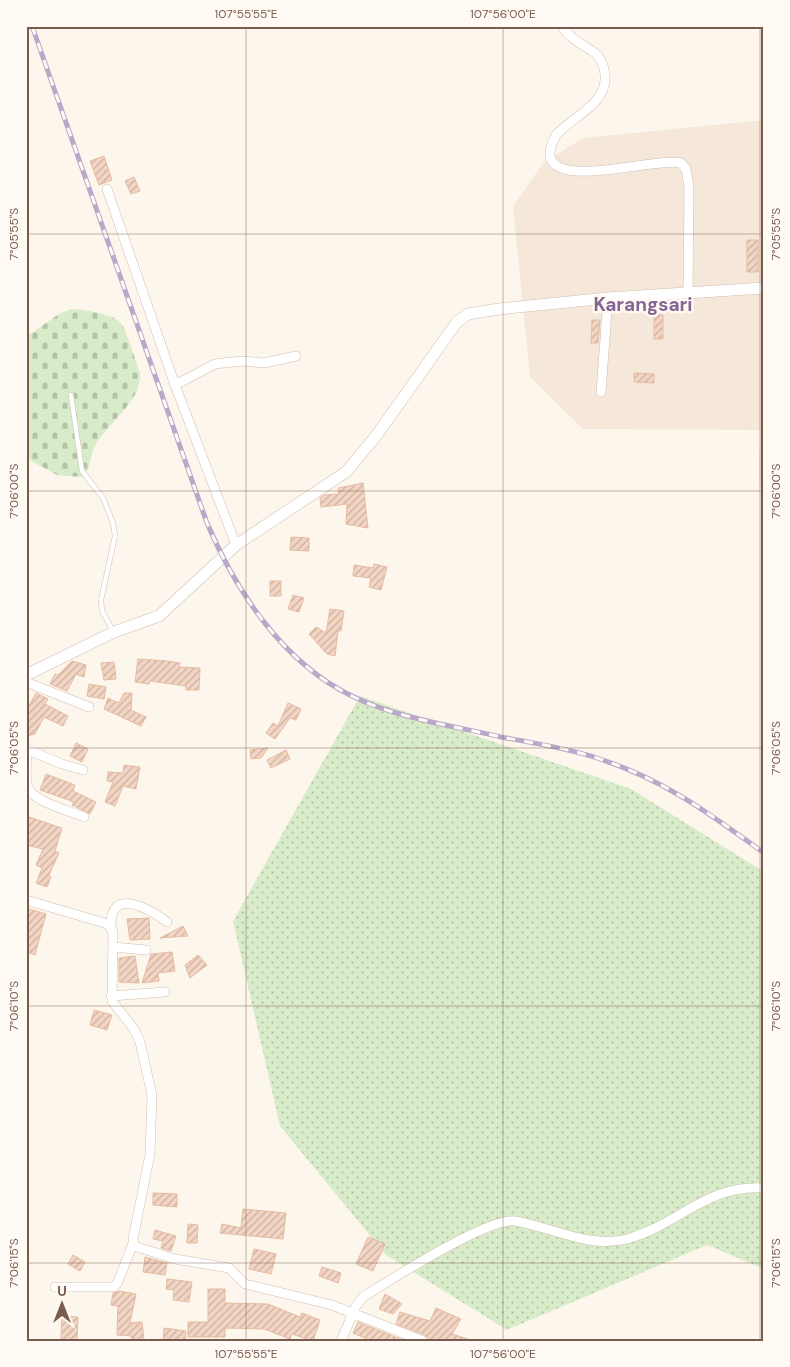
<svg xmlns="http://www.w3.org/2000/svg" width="790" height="1367" font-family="'DM Sans',sans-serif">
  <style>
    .residential { fill: #f5e8da }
    .grass { fill: url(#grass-dots) }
    .cemetery { fill: url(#cemetery-stones) }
    .building { fill: url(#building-hatch); stroke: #e6bba3 }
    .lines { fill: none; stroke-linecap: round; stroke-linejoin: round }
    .service-casing { stroke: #d1beb0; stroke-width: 5.5 }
    .minor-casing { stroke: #d1beb0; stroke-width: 10 }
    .tertiary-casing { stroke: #d1beb0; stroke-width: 12 }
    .service { stroke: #fff; stroke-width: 4.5 }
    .minor { stroke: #fff; stroke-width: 9 }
    .tertiary { stroke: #fff; stroke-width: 11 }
    .rail-casing { stroke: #b9a8c9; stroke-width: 5 }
    .rail { stroke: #fffaf3; stroke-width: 3; stroke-dasharray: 9; stroke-linecap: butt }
    .ticks { fill: none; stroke: #7a5c4d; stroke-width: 1; stroke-opacity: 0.45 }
    .labels { text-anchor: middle; stroke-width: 4.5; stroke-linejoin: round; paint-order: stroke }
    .quarter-label { font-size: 19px; font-weight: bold; fill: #846695; stroke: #fffaf3 }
    .neatline { fill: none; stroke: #7a5c4d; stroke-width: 2 }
    .ticks-label { font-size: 12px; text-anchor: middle; fill: #7a5c4d }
  </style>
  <defs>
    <pattern id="grass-dots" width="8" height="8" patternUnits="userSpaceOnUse" patternTransform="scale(1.25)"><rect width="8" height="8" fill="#d8ecc9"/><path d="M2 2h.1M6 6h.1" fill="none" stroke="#b4c2a5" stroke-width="1.8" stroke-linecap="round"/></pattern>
    <pattern id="cemetery-stones" width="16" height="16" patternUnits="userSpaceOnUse" patternTransform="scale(1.25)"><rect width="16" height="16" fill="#d8ecc9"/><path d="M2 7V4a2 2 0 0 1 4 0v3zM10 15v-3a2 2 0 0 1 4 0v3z" fill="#b4c2a5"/></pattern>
    <pattern id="building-hatch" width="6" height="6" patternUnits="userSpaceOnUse" patternTransform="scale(1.25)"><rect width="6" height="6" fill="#f3d5c3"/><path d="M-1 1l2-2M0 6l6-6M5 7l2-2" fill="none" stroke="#cab0a1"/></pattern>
  </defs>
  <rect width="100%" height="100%" fill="#fdf6ec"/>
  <!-- residential -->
  <path class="residential" d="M764,120V484H759L760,430L583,429L530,377L513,207L543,163L583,138Z"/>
  <!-- grass -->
  <path class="grass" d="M360,696L631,789L764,872V1269L707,1245L507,1330L386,1255L280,1126L233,921Z"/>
  <!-- cemetery -->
  <path class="cemetery" d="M71,309C82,309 112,314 120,322C126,328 136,363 140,373C142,402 107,423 95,446C89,457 92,469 82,477L57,475L26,458V337L59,314Z"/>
  <!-- building -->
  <path class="building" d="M104,156L112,180L99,185L90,161Z
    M134,177L140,191L131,194L125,181Z
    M747,240H758V272H747Z
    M654,315H663V339H654Z
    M592,320H600L598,343H591Z
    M634,373L654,374V383L634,382Z
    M363,483L368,528L346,524L347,504L321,507L320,498L324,495L339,494L338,488Z
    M291,537L309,538V551L290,550Z
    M374,564L387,567L381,590L369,587L371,578L353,576L354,565L373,568Z
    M270,581H281V596H270Z
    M293,595L304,598L299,612L288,609Z
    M330,609L344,611L341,631H338L335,656L327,654L309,634L316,627L326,633Z
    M138,659L167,661L180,663L179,667L200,668L199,690H186V686L150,681L149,684L135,682Z
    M72,661L86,665L84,677L76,674L67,691L50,684L55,674L58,675Z
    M114,662L116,679L104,680L101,663Z
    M89,684L106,687L104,699L87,696Z
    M36,693L48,699L45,704L68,716L63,726L44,717L35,734L26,736V711Z
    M124,693H132L131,710L146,717L141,726L104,709L108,698L119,703Z
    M288,703L301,709L296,720L290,718L275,739L266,733L273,723L278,726Z
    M76,743L88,749L82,762L70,756Z
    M268,748L261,758L251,759L250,750Z
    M286,750L290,759L271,768L267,760Z
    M124,765L140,767L136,789L123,786L115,806L105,802L113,782L107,781L108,772L123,773Z
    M46,774L75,785L73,791L96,802L90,814L72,805L74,802L40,790Z
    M26,816L62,828L55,851L59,853L49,875L51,877L47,887L36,883L42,868L36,865L43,849L26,845Z
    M26,908L46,914L35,955L26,952Z
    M149,918L150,939L130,940L127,919Z
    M183,926L188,936L160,938Z
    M172,952L175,971L158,973L159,981L142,983L151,954Z
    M198,955L207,965L190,978L185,965Z
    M135,956L139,983L119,982V958Z
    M94,1010L112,1015L107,1030L90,1025Z
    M153,1193L177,1194V1207L153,1205Z
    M243,1209L286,1213L283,1239L220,1233L222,1224L241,1228Z
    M188,1224L198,1225L197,1243H187Z
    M155,1230L176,1236L171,1251L161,1248L163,1241L153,1239Z
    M368,1237L385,1244L373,1271L356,1264Z
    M254,1249L276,1254L271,1274L249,1269Z
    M73,1255L85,1262L80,1271L68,1264Z
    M145,1257L167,1263L165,1275L143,1272Z
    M322,1267L341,1273L338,1283L319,1276Z
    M167,1279L192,1282L189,1302L173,1300L174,1290L166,1289Z
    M208,1289H225V1303L268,1304L300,1317L302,1313L320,1320L313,1341L292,1334L290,1339L264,1329L225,1328V1337H188V1322H208Z
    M119,1291L136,1294L130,1323L142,1322L144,1340L132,1341L131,1336L117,1335L118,1306L111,1305L113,1293Z
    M385,1294L402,1304L393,1314L379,1309Z
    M436,1308L461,1319L452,1334L468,1339L467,1341H429L425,1335L396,1324L400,1312L430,1321Z
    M62,1316L78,1317L77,1341L61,1339Z
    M358,1322L405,1341H372L353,1333Z
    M164,1328L186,1331L185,1341H163Z"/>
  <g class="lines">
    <!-- service casing -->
    <g class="service-casing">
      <path id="service" d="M71,395L82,471L103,498L113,523L115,536L101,600L102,611L113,631"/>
    </g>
    <!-- minor casing -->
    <g class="minor-casing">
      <path id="minor" d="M562,26C569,39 584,45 595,53C601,58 604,67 605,74C608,104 573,116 556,135C520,201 658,155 681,163L686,169L689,187L688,293
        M107,189L175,385L236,545
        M175,385L215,364L241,361L264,363L296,356
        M601,392L608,298
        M26,682L89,707
        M26,749L62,764L83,770
        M27,749C27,760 25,773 27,785C30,801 70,811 84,817
        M26,900L108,924L113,932L112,1001L134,1029L140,1042L152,1095L150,1154L133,1239L134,1246L175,1259L229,1268L245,1284L332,1305L423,1341
        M111,926C110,886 150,909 167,922
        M113,947L146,950
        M111,996L165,992
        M55,1287H114L118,1282L133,1243
        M341,1341L356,1306L363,1297C390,1280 488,1217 515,1221C551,1227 590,1249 627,1239C678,1225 707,1184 764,1188"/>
    </g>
    <!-- tertiary casing -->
    <g class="tertiary-casing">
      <path id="tertiary" d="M26,675L114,632L159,616L236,545L346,472L376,436L457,322L468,314L499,309L608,298L764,288"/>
    </g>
    <!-- service -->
    <use href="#service" class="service"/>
    <!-- minor -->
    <use href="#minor" class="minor"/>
    <!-- tertiary -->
    <use href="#tertiary" class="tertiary"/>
    <!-- rail casing -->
    <g class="rail-casing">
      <path id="rail" d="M32,26L207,523C236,591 283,663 352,696C396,718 454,726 501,737C533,743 567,748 597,758C665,780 707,812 764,853"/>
    </g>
    <!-- rail -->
    <use href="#rail" class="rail"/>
  </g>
  <!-- ticks -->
  <path class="ticks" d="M246,26V1341M503,26V1341M760,26V1341M26,234H764M26,491H764M26,748H764M26,1006H764M26,1263H764"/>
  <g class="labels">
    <!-- quarter labels -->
    <g class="quarter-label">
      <text x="643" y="311">Karangsari</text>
    </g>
  </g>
  <!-- border -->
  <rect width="790" height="1367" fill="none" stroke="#fffaf3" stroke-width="55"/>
  <!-- north arrow -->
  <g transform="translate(62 1304)" stroke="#fffaf3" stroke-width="4" paint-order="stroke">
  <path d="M0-4L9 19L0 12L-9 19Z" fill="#7a5c4d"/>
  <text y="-8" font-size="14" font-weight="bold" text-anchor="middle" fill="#7a5c4d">U</text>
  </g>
  <rect x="28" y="28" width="734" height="1312" class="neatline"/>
  <g class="ticks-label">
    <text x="246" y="18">107°55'55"E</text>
    <text x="503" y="18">107°56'00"E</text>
    <text transform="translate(14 234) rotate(-90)" y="4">7°05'55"S</text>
    <text transform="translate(776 234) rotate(-90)" y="4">7°05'55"S</text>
    <text transform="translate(14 491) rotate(-90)" y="4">7°06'00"S</text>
    <text transform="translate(776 491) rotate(-90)" y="4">7°06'00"S</text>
    <text transform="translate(14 748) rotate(-90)" y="4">7°06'05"S</text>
    <text transform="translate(776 748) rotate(-90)" y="4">7°06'05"S</text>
    <text transform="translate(14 1006) rotate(-90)" y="4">7°06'10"S</text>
    <text transform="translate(776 1006) rotate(-90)" y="4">7°06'10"S</text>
    <text transform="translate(14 1263) rotate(-90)" y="4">7°06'15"S</text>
    <text transform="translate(776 1263) rotate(-90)" y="4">7°06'15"S</text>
    <text x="246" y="1358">107°55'55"E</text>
    <text x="503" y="1358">107°56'00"E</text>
  </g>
</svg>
